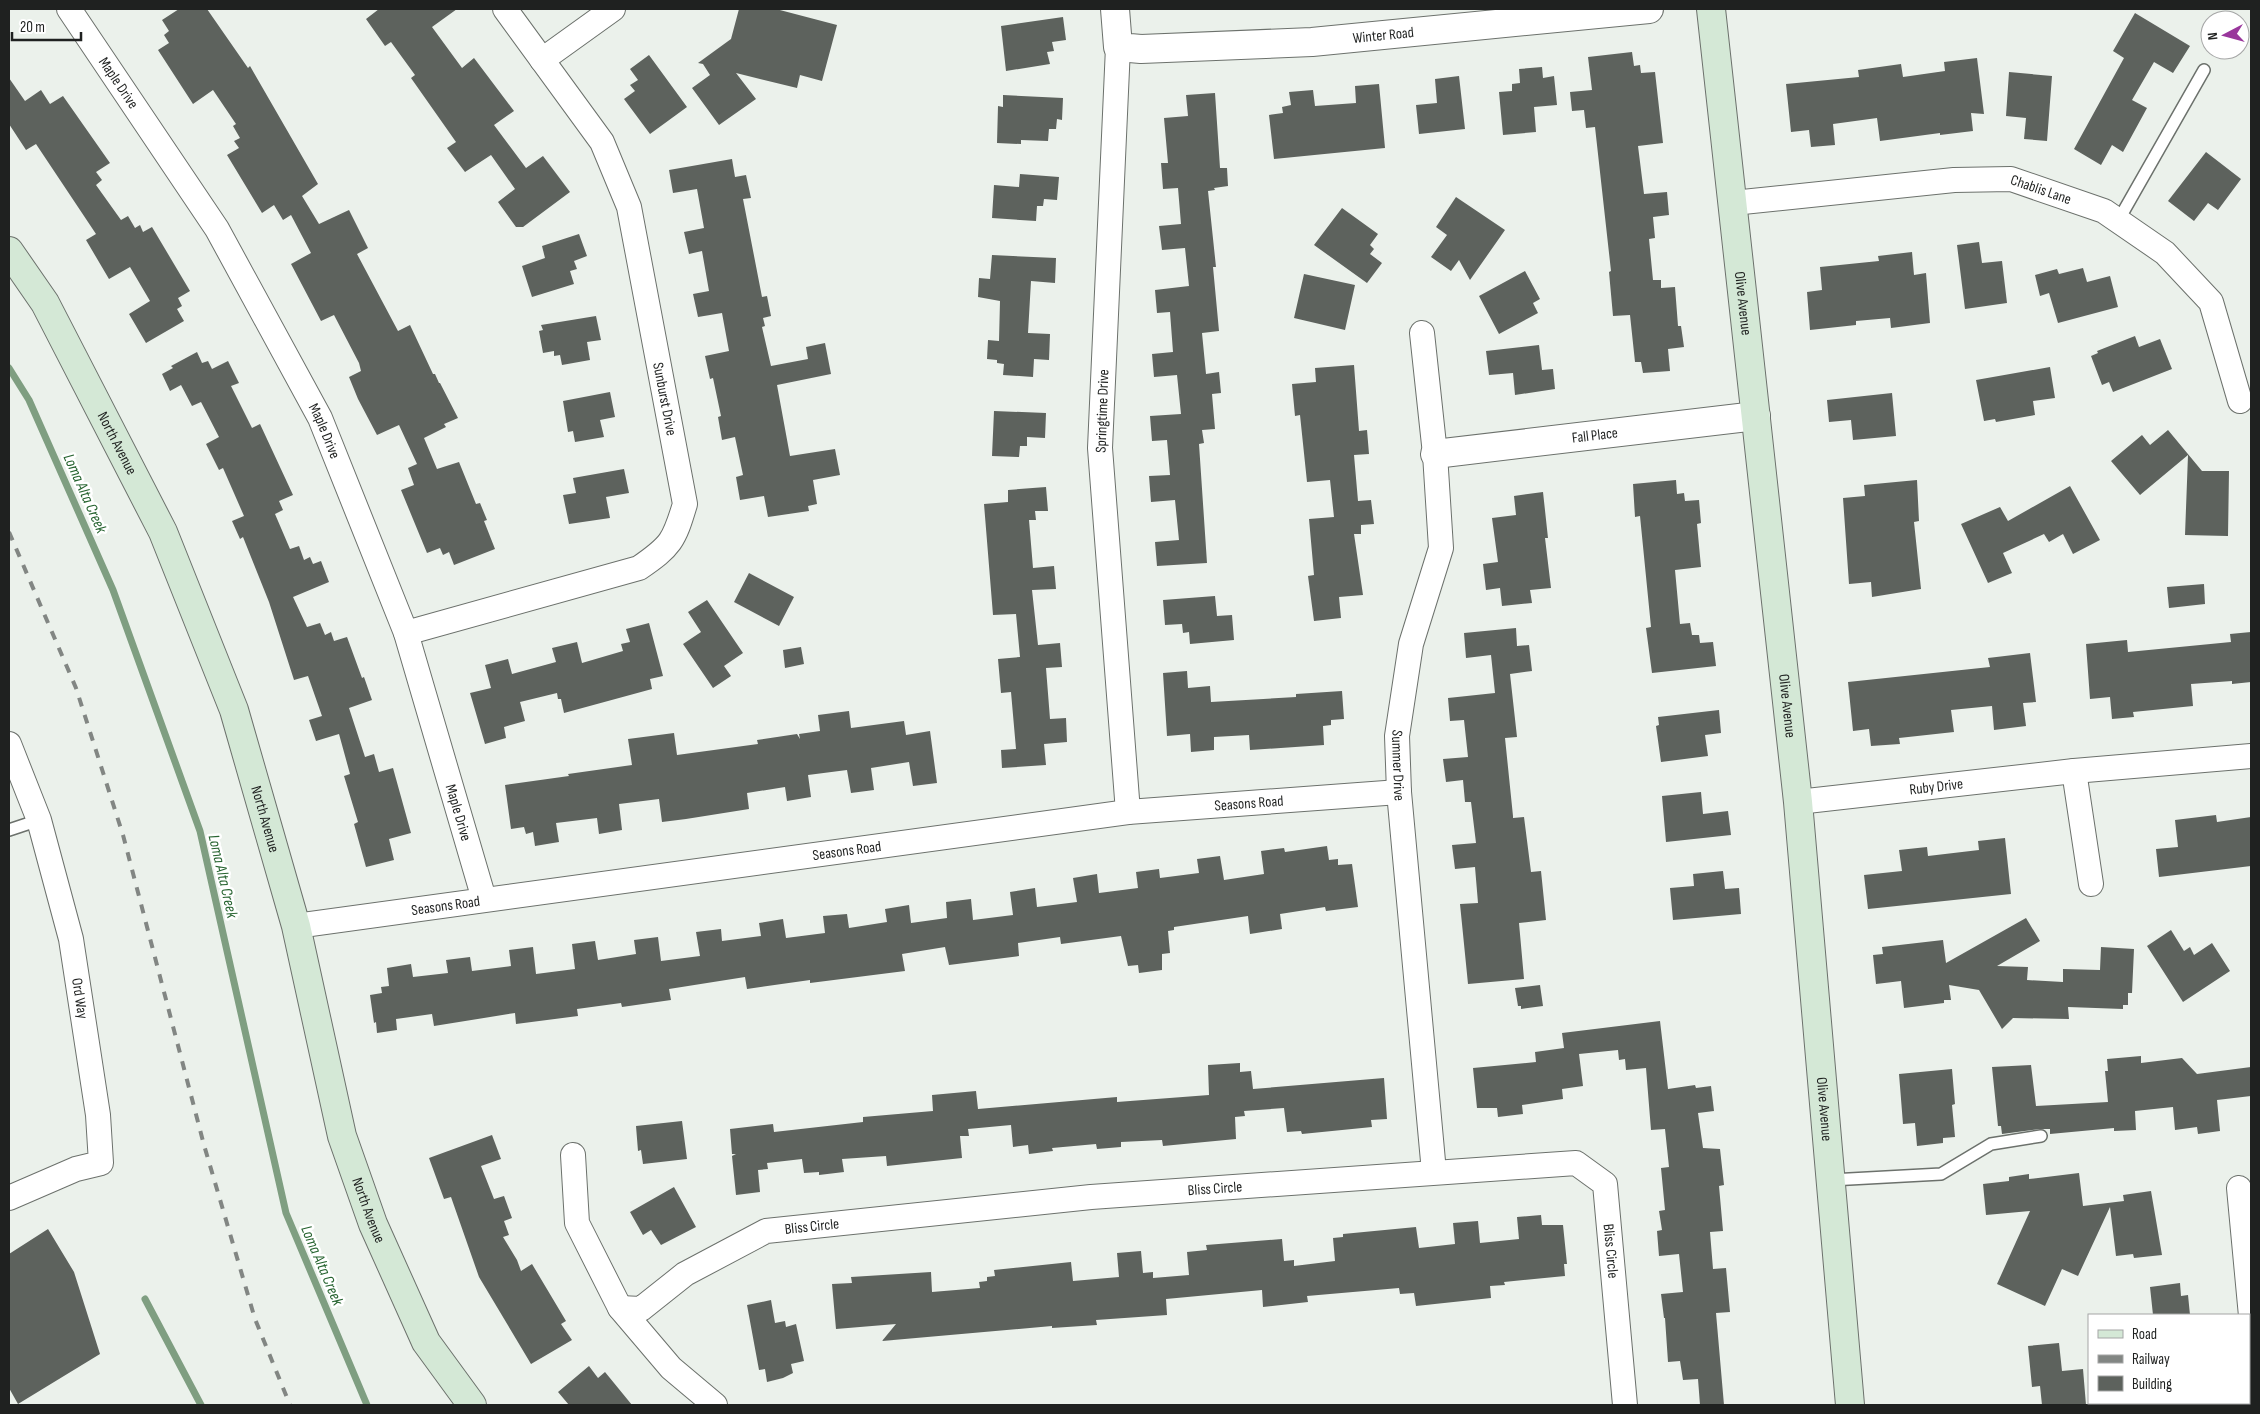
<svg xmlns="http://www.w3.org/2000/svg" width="2260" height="1414" font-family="'Sofia Sans Condensed',sans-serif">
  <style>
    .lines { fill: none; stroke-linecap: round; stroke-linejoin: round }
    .stream { stroke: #7f9e81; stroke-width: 7 }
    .building { fill: #5d625d }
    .service-casing { stroke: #6c716c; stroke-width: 14 }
    .minor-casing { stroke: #6c716c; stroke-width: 26 }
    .tertiary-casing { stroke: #6c716c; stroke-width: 30 }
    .secondary-casing { stroke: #6c716c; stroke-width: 30 }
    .service { stroke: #fff; stroke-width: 11 }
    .minor { stroke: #fff; stroke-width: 24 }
    .tertiary { stroke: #fff; stroke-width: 28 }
    .secondary { stroke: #d4e8d6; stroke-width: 28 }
    .rail { stroke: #828683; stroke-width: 4; stroke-dasharray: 9 9; stroke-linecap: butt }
    .labels { text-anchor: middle; stroke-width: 5; stroke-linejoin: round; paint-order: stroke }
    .street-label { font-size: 15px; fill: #1f2120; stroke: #fff }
    .water-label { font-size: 16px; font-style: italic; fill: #276430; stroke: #fff }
  </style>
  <rect width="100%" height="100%" fill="#ebf1eb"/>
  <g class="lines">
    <!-- stream -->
    <path class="stream" d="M9,368L29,400L113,590L200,831L286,1213L367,1405
      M145,1299L201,1405"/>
  </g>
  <!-- building -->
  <path class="building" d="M179,9H207L248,68L250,66L318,184L302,196L319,224L349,210L368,248L357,254L398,331L410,325L433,374H435L439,383H440L458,418L444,424L446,427L424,438L437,469L459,462L476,504L480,503L487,520L484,521L495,549L454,565L449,552L443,555L440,548L427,553L401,490L414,485L408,468L417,464L399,425L377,435L358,399L349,377L361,371L359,363L334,315L321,321L291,264L311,253L291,215L283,220L274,205L262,213L227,155L239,148L234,141L240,138L233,126L236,124L213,90L193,104L158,50L169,43L164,35L169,31L162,20Z
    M379,9H457L432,27L462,68L474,58L514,111L494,125L526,168L543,156L570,192L523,227H516L498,202L515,189L491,155L465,172L447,148L456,142L411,78L415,75L391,42L385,46L366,19Z
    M739,9H776L837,25L822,81L800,75L797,88L736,73L756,99L719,125L692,88L710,75L703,64L698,63L731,39Z
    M2135,13L2190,46L2173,73L2154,62L2132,100L2147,108L2123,152L2112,145L2101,165L2074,149L2124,58L2113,51Z
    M1063,17L1066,40L1052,42L1054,51L1047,52L1050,64L1006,71L1001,26Z
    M1632,52L1634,66L1640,65L1641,73L1655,72L1663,143L1638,146L1644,194L1667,192L1669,215L1653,217L1655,238L1649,239L1653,280H1661V288L1675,287L1678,326H1681L1684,347L1668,349L1670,371L1643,373L1641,362H1635L1630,315L1613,316L1609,272L1611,271L1595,127L1586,128L1584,110L1572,111L1570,92L1592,90L1588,57Z
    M649,55L687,107L650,134L624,99L635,91L630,85L638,80L630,69Z
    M1977,58L1984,114L1971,113L1973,131L1940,135V133L1880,141L1877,118L1833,124L1835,145L1811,147L1809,130L1791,132L1786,84L1859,77L1858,70L1901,64L1903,77L1945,71L1944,62Z
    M1542,67L1543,78L1554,76L1557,105L1534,107L1536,132L1503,135L1499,92L1512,91V84L1520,83L1519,69Z
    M2009,72L2052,76L2047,141L2024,139L2026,118L2006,116Z
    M1459,76L1465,129L1419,134L1416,105L1437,103L1435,79Z
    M9,78L25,101L41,90L50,104L63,96L110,163L96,172L102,180L96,185L121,220L128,216L135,228L140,225L143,232L152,227L190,291L178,298L182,306L177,309L184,321L146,343L129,314L150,301L130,267L109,279L86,240L96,234L36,144L26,150L9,124Z
    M1379,84L1385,148L1274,159L1269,115L1283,113L1282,107L1291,105L1289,92L1313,90L1315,106L1356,103L1355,86Z
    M1215,93L1220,168H1227L1228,186L1214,188L1215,190L1208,191L1216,267H1213L1219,331L1202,333L1206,374L1219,372L1221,393L1212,394L1215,429L1202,430L1204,443L1199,444L1207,563L1157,566L1155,542L1179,540L1175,500L1151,502L1149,476L1170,475L1167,440L1152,441L1150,416L1181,414L1177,375L1154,377L1152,354L1173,352L1170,312L1157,313L1155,290L1189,286L1185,248L1162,250L1159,226L1181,224L1178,188L1163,189L1161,163H1168L1164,118L1188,116L1186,95Z
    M1003,95L1063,98L1062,120L1057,119L1056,129H1049L1048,141L1021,140V144L997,143L998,106L1003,107Z
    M2206,152L2241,179L2218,210L2208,203L2194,221L2168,201Z
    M732,159L735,177L746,175L751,198L743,199L762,297L767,296L771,316L763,318L765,326L762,327L771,366L808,359L806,347L825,343L831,374L777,385L790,456L835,449L840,475L813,480L817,504L808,506L809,511L768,517L764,496L740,500L736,477L743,475L735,437L722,440L718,417L721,416L713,378L710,379L705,356L729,351L722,313L698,317L693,294L709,291L702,251L689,254L684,232L704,228L697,189L673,193L669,170Z
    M1020,174L1059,177L1057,200L1044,199L1043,206H1037L1036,221L992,218L994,185L1019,187Z
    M1456,197L1505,230L1470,280L1459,260L1451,271L1431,257L1447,235L1436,227Z
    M1342,208L1378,234L1370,245L1374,249L1370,254L1382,263L1367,283L1314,245Z
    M579,234L587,256L574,261L577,269L570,271L574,284L532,297L522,266L545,258L542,246Z
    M1979,242L1982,263L2002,261L2007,303L1965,309L1957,245Z
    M1912,252L1914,275L1926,273L1930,323L1891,328L1890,318L1856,321V325L1810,330L1807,292L1822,290L1820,267L1879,261L1878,256Z
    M992,255L1056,258L1055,283L1031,281L1028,333L1050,334L1049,360L1034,359L1033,377L1003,375L1004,364L997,363V360L987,359L988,340L999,341L1000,301L978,297L979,278L990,279Z
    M2083,268L2087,282L2110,276L2118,307L2058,323L2049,293L2040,296L2035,275L2057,269L2059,274Z
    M1525,271L1540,299L1533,303L1538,313L1499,334L1479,296Z
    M1304,274L1355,285L1345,330L1294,318Z
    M596,316L601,340L587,342L590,360L562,365L560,355L554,356V351L543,353L539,331L543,330L541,325Z
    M2135,336L2139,347L2160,339L2172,369L2113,392L2109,382L2102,385L2091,356L2098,353L2097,351Z
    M1539,345L1542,370L1553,369L1555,389L1515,395L1513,373L1489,375L1486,351Z
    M197,352L202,363L208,361L212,369L228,361L239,383L231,386L252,428L260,424L293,495L279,501L283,510L275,514L290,549L299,546L304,560L310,557L313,564L321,561L329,582L293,597L307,627L320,623L325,635L331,632L334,641L347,637L362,678L364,677L372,700L349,708L365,757L374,754L379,772L393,768L411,833L389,839L394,860L366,867L354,824L358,822L344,776L350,774L339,734L316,741L309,720L322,716L308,676L294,680L269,602L243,537L240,539L232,521L244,516L223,468L219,470L206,444L219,437L201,402L192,406L181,385L170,391L162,374L173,368L171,366Z
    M1354,365L1359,431L1367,430L1369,454L1354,455L1358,501L1371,500L1374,524L1361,525V534H1354L1363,595L1339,597L1341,618L1314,621L1308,576L1314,575L1309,519L1334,517L1330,480L1307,482L1300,415L1295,416L1292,384L1316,382L1315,368Z
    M2050,367L2055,398L2033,401L2035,415L1996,422L1995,419L1984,421L1976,380Z
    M610,392L615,417L600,420L604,437L575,442L573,431L568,432L563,401Z
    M1892,393L1896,436L1853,440L1851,420L1829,422L1827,400Z
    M994,411L1046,413L1045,438L1027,437V446H1020L1019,457L992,456Z
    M2168,430L2202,471H2229L2228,536L2185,535L2188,455L2140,495L2111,461L2142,435L2150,445Z
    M624,469L629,493L606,497L610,518L569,524L563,495L576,493L573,478Z
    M1676,480L1677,494L1684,493L1685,501L1699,500L1701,523L1697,524L1701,567L1675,570L1680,624L1690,623L1692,635H1699L1700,643L1713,642L1716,666L1652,673L1646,628L1651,627L1640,516L1635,517L1633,484Z
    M1917,480L1919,521L1914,522L1921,589L1872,597L1871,582L1849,584L1843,498L1865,496L1864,485Z
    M2070,486L2100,540L2073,554L2063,534L2049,542L2044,534L2003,553L2012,573L1988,583L1961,524L2000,507L2008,521Z
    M1046,487L1048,511H1035L1036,520H1029L1033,568L1054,566L1056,589L1032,590L1038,645L1060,643L1062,667L1046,668L1050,719L1066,718L1067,742L1044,744L1046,765L1002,768L1001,750L1016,749L1011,692L1001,693L998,659L1020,657L1016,614L993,615L984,504L1008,502V490Z
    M1543,492L1548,538H1545L1551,588L1530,590L1532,603L1502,606L1500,588L1486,590L1483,564L1498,562L1492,518L1516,515L1514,496Z
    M749,573L794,597L779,626L734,602Z
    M2204,584L2205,604L2169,608L2167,587Z
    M1215,596L1217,616L1232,615L1234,640L1190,644L1189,632L1183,633L1182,624L1165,625L1163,600Z
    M707,600L743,653L724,666L731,676L713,688L683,644L701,632L688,612Z
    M649,623L663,676L650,679L652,689L564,713L561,699H558L557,693L520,702L525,721L504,727L506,738L485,744L470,693L491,688L485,665L508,659L512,674L556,662L552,648L577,642L582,663L623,651L621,644L630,642L626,629Z
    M1516,628L1517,646L1529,645L1532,671L1510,674L1517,737L1505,738L1513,816V818L1524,817L1531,872L1541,871L1546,920L1519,923L1524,979L1468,984L1460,904L1478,903L1475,867L1455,869L1452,845L1476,843L1471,802H1465L1463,780L1446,782L1443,759L1468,757L1464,720L1450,721L1448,698L1495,693L1491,655L1466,658L1464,633Z
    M2251,632V682L2232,684V681L2191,684L2193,706L2133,712L2134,717L2112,719L2110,697L2090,699L2086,644L2127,640L2128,652L2231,642L2230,634Z
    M801,647L804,664L785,668L783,650Z
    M2030,653L2036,702L2023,703L2026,726L1994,730L1992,706L1951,710L1954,732L1899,738L1900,744L1871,746L1869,729L1853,731L1848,682L1990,667L1988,658Z
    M1187,671L1188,688L1210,686L1211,702L1296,697V694L1342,691L1344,719L1331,720V725L1323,726L1324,745L1250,750L1249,735L1214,737V750L1191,752L1190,734L1167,736L1163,673Z
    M1719,710L1721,733L1705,735L1708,756L1661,762L1656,726L1659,725L1658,717Z
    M849,711L851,728L904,721L906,735L930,731L937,783L913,786L909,762L871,768L874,790L851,793L847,770L808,775L811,797L787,801L785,787L747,793L749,809L686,819L662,822L659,799L619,804L622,830L599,834L597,818L556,823L559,842L535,846L533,832L526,834L524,827L511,829L505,785L569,776L568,774L632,765L628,739L674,733L677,755L758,744L757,740L797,734L800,739L799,734L820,731L818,715Z
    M1701,792L1703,814L1728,811L1731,835L1666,842L1662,796Z
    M2216,815L2217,822L2251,817V866L2159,877L2156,849L2178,847L2175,820Z
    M2005,838L2011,894L1868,909L1864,875L1902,871L1899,850L1927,847L1928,856L1979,850L1978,841Z
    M1327,846L1329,860L1338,859V865L1352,864L1358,907L1326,911L1325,907L1280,914L1282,929L1250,934L1248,916L1174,927V930L1168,931L1170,953L1162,954V970L1139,973L1138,965L1128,966L1121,936L1061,944L1060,937L1018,943L1019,956L949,965L945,947L902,954L905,971L810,983V980L747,989L745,977L669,989L671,1000L622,1007L621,1003L577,1009L578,1016L516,1024L515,1013L434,1026L432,1014L396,1019L397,1030L377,1033L376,1022L374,1023L370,995L382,993L381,987L389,986L387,968L411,964L413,977L448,973L446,960L470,957L472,971L511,966L509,950L533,947L536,974L575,969L572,944L595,941L598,960L636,954L634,940L658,937L661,961L700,956L696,932L721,929L722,941L761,936L759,923L783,919L786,938L825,933L823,916L847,914L849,928L887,922L885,909L909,905L911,923L947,918L946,902L971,899L973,920L1013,915L1010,892L1035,888L1037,907L1077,902L1073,878L1097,874L1099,893L1138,888L1136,872L1159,869L1160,878L1199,873L1197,859L1220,856L1224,880L1264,874L1261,851L1284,848L1285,852Z
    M1723,871L1725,889L1739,888L1741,914L1673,920L1670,888L1694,886L1693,874Z
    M2026,918L2040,941L1997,966L2028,967L2027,980L2063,982V969L2100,970L2101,947L2134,949L2132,993H2128V1005H2123V1009L2068,1007L2069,1019L2013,1018L2002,1029L1979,990L1949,985L1951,1000H1944V1003L1904,1008L1901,981L1876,984L1873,955L1883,954L1882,947L1943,940L1946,963Z
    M2171,930L2184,951L2190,947L2194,955L2212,943L2230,971L2183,1002L2147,946Z
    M1540,985L1543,1006L1521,1009V1006H1518L1515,988Z
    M1660,1021L1668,1089L1695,1085L1696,1088L1711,1086L1714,1111L1698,1113L1703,1148L1720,1149L1724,1185L1719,1186L1723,1231L1710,1232L1713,1269L1726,1268L1730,1312L1716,1313L1724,1405H1700L1698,1379L1683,1380L1680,1361L1668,1362L1665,1318H1664L1661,1294L1683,1292L1679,1254L1659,1256L1657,1231L1662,1230L1659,1211L1665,1210L1661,1168L1669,1167L1665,1129L1651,1130L1646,1068L1626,1070L1625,1059L1619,1060L1618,1050L1579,1054L1583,1086L1562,1089L1563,1099L1522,1105L1523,1114L1498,1117L1497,1108H1477L1473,1068L1536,1062L1535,1052L1564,1048L1562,1033Z
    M2141,1056V1063L2182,1058L2197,1074L2251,1067V1096L2217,1100L2220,1131L2198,1134L2197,1127L2175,1130L2173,1107L2135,1111L2136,1130L2114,1131V1128L2050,1134V1129H2040L2002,1134L2001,1126H1998L1992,1067L2031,1065L2036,1106L2108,1102L2105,1071H2108L2107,1059Z
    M1240,1063V1072L1251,1071L1253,1089L1384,1078L1387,1119L1371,1120L1372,1127L1302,1134L1301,1131L1287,1132L1284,1108L1244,1111L1245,1116L1235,1117L1236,1139L1163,1146L1162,1140L1121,1142V1147L1097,1149L1096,1144L1052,1148L1053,1151L1029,1154L1028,1145L1013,1147L1011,1125L968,1129L969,1136H960L962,1158L887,1166L886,1156L842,1159L844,1172L819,1175V1172L804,1173L802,1159L767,1163L768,1169L758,1170L760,1192L736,1195L732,1156L736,1154H732L730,1129L773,1124L774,1132L863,1122V1117L933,1111L932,1095L976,1091L978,1109L1117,1097V1102L1209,1095L1208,1065Z
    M1952,1069L1955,1104L1952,1105L1955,1137L1943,1138V1143L1917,1146L1915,1123L1903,1124L1899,1074Z
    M682,1121L687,1159L643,1164L641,1150L638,1151L636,1126Z
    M492,1135L501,1159L481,1166L494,1199L504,1196L512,1218L504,1221L509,1235L503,1237L517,1260L521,1271L532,1264L566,1321L561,1324L572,1340L531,1364L479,1277L451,1197L444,1199L429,1158Z
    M2079,1173L2083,1206L2124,1201L2123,1195L2151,1191L2162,1255L2134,1258L2133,1254L2116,1256L2110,1207L2078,1276L2062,1269L2045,1306L1997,1284L2030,1211L1986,1215L1983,1184L2009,1181V1177L2029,1174V1179Z
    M674,1187L696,1227L661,1245L651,1230L643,1235L630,1212Z
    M1541,1215L1542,1225H1563L1567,1264H1564L1565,1276L1504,1282L1505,1285L1490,1286L1491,1298L1416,1306L1414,1293L1400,1294L1399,1288L1307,1296L1308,1302L1263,1307L1262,1290L1166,1299L1167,1315L1096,1320L1097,1325L1052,1328V1326L882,1341L896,1324L836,1329L832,1284L852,1283L851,1277L931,1272L932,1292L980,1288L979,1282L987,1281V1277L995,1276L994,1270L1071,1262L1073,1281L1119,1277L1117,1253L1141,1251L1143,1273L1153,1272V1278L1189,1275L1187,1252L1207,1250L1206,1245L1282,1239L1284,1261L1294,1260V1266L1335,1261L1333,1238L1343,1237V1234L1416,1227L1419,1248L1455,1244L1453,1223L1478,1221L1480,1243L1519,1239L1517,1217Z
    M48,1229L74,1272L100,1354L18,1404L9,1388V1254Z
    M2180,1283L2181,1296L2188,1295L2190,1315H2153L2150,1287Z
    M771,1300L775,1323L785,1321L786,1327L796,1324L804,1361L791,1364L793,1373L783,1378L767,1382L765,1369L759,1370L747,1305Z
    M2059,1343L2062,1371L2083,1369L2086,1405H2042L2040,1386L2032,1387L2028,1346Z
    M589,1366L598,1378L605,1372L632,1405H569L558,1392Z"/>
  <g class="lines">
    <!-- service casing -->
    <g class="service-casing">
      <path id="service" d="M2118,221L2204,70
        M9,830L39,820
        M1831,1180L1941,1174L1991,1144L2041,1136"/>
    </g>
    <!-- minor casing -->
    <g class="minor-casing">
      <g id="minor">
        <path id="s1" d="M69,9L217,229L320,418L406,633L484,899"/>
        <path d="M1118,47L1100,448L1128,812"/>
        <path d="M542,60L613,9"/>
        <path id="s2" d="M1733,203L1954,180L2011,179L2104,211L2165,253L2211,302L2240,401"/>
        <path id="s3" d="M1422,333L1435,454L1441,548L1411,644L1397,736L1399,792L1434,1172"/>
        <path d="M406,633L639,568C671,546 674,541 685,504L629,207L602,142L505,9"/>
        <path id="s4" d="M9,744L39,820L71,939L98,1115L101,1163L76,1169L9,1198"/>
        <path d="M2074,771L2091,884"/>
        <path id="s5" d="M1798,802L2074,771L2251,756"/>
        <path id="s6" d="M296,926L1128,812L1399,792"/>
        <path d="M573,1155L577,1223L620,1308L671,1368L715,1405"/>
        <path d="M2239,1188L2251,1316"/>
        <path id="s7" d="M620,1308L641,1309L685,1274L766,1231L1091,1197L1576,1163L1605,1184L1625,1405"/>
      </g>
    </g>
    <!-- tertiary casing -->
    <g class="tertiary-casing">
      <g id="tertiary">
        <path id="s8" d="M1115,9L1118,47L1141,49L1312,42L1649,9"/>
        <path id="s9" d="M1435,454L1756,416"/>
      </g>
    </g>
    <!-- secondary casing -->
    <g class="secondary-casing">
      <g id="secondary">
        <path id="s10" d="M1711,9L1798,802L1850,1405"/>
        <path id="s11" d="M9,251L45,303L163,532L234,710L296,926L342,1136L373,1224L426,1342L472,1405"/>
      </g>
    </g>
    <!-- service -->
    <use href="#service" class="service"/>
    <!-- minor -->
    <use href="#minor" class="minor"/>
    <!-- tertiary -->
    <use href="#tertiary" class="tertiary"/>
    <!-- secondary -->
    <use href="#secondary" class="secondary"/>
    <!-- rail -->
    <path class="rail" d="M9,532L76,688L123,835L204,1145L255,1319L290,1405"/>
  </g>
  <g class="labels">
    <!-- street labels -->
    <g class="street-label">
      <text dy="5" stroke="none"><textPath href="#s8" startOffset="304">Winter Road</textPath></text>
      <text dy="5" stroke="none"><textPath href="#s1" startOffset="89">Maple Drive</textPath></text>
      <text dy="5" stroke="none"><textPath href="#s2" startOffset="311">Chablis Lane</textPath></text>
      <text dy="5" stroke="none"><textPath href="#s10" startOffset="296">Olive Avenue</textPath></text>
      <text transform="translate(665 399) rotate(79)" y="5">Sunburst Drive</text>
      <text transform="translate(1102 411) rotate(-88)" y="5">Springtime Drive</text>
      <text dy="5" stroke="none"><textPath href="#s1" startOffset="494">Maple Drive</textPath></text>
      <text dy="5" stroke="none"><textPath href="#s9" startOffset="161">Fall Place</textPath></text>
      <text dy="5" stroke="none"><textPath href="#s11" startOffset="221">North Avenue</textPath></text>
      <text dy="5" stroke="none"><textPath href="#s10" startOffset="701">Olive Avenue</textPath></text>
      <text dy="5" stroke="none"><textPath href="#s3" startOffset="439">Summer Drive</textPath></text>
      <text dy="5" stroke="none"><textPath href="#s5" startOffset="139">Ruby Drive</textPath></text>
      <text dy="5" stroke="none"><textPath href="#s6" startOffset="961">Seasons Road</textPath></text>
      <text dy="5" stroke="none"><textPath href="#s1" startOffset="899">Maple Drive</textPath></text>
      <text dy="5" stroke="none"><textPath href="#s11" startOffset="626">North Avenue</textPath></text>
      <text dy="5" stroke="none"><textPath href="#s6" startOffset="556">Seasons Road</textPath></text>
      <text dy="5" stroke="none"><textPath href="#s6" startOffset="151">Seasons Road</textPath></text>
      <text dy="5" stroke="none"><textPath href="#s4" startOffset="265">Ord Way</textPath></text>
      <text dy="5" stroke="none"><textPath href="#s10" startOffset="1106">Olive Avenue</textPath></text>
      <text dy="5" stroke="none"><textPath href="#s7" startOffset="620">Bliss Circle</textPath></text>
      <text dy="5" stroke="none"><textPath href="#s11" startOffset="1031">North Avenue</textPath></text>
      <text dy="5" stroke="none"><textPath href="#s7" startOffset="215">Bliss Circle</textPath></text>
      <text dy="5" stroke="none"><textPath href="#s7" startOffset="1085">Bliss Circle</textPath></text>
    </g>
    <!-- water labels -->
    <g class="water-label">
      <text transform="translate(86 493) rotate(66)" y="6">Loma Alta Creek</text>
      <text transform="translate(224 876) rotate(77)" y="6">Loma Alta Creek</text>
      <text transform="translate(323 1265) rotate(67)" y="6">Loma Alta Creek</text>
    </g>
  </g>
  <!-- border -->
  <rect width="2260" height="1414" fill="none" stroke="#1f2120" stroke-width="20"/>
  <!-- legend -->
  <rect x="2088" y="1314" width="162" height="90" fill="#ffffff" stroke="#a5a6a6"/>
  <rect x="2098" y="1330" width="25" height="8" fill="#d4e8d6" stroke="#a5a6a6"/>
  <text x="2132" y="1339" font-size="15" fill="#1f2120">Road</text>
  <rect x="2098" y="1355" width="25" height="8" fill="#828683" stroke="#a5a6a6"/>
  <text x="2132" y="1364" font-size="15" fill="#1f2120">Railway</text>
  <rect x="2098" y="1376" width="25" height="15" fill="#5d625d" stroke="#a5a6a6"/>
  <text x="2132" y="1389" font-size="15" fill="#1f2120">Building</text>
  <!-- north arrow -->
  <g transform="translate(2225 35) rotate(264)"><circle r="24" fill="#ffffff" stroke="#a5a6a6"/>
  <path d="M0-4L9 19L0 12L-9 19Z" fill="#99369c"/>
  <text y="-8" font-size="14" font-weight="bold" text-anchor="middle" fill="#1f2120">N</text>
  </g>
  <!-- scale -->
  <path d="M12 32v8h69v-8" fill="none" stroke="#1f2120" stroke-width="2.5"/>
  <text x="20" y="32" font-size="15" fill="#1f2120" stroke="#ffffff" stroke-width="4" paint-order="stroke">20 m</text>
</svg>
